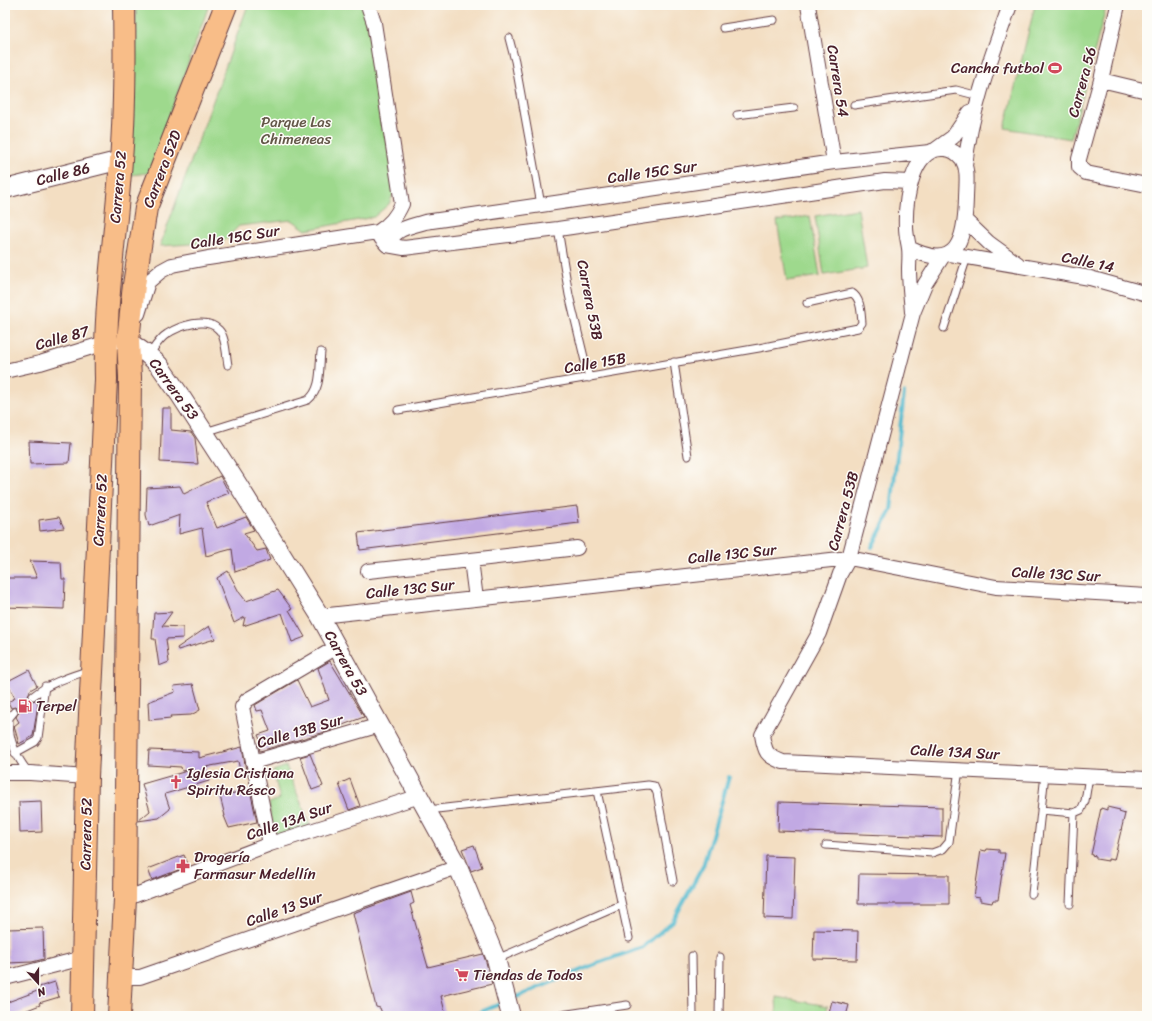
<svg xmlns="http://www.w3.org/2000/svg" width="1152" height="1021" font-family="Sriracha,sans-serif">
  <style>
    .green { fill: #9ed98d; stroke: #747c5c }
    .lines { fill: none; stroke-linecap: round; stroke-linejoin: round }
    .stream { stroke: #4eb7cc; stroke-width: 4 }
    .building { fill: #c1a9e3 }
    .service-casing { stroke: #633c42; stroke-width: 9 }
    .minor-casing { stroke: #633c42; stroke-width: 16 }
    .tertiary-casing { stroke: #633c42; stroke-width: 20 }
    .primary-casing { stroke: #633c42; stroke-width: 24 }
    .service { stroke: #fff; stroke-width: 7 }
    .minor { stroke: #fff; stroke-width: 14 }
    .tertiary { stroke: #fff; stroke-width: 18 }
    .primary { stroke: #f8bd88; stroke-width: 22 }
    .labels { text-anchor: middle; stroke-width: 3; stroke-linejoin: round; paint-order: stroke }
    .poi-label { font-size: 15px; fill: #4a1f2b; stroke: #fdfcf7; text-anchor: start }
    .street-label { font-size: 15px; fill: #4a1f2b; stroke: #fdfcf7 }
    .park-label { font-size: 15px; fill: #635748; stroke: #fdfcf7 }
  </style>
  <rect width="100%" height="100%" fill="#fdfcf7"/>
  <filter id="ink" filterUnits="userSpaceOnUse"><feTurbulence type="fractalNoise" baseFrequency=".025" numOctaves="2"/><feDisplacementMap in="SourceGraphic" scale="8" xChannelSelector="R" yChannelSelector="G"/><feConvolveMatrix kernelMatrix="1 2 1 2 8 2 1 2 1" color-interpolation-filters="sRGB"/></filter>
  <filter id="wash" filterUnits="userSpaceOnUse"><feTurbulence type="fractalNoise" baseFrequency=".012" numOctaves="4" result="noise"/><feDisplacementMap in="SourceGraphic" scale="16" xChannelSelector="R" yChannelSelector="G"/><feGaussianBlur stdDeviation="0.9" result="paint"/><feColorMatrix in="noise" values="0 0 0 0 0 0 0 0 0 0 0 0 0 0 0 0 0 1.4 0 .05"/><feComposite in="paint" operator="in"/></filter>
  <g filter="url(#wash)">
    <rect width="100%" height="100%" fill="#f3dec2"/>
    <!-- green -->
    <path class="green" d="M136,5H209L149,173L131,175Z
      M248,5H361L365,13L369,32L396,188L389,204L374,217L306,230L292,220L239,226L223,242L160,246Z
      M1035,5H1095L1106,8L1071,139L1005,128Z
      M858,209L867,268L824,275L815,216Z
      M810,216L820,276L787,281L777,221Z
      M286,766L311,828L275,841L269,803L280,799L273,771Z
      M776,997L828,1006L825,1016H777Z"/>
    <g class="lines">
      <!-- stream -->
      <path class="stream" d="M872,547L891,510L904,393
        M512,999L598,963L643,947L673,921L703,866L729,777
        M471,1016L502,1003"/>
    </g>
    <g id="blocks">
      <!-- building -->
      <path class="building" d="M162,408H171V430L191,432L195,438L198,464L160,462Z
        M29,441L71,443L69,463L30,464Z
        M220,476L229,493L206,502L217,528L246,517L254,530L244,533L257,551L266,549L270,560L235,572L232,549L206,556L202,528L179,534L180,515L149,526L146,515L147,488L180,486L184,494Z
        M577,506L579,523L360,550L358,533Z
        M59,517L64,528L40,531L39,520Z
        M30,561L61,562L62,579H65L64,609L5,607V578H37Z
        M228,571L239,592L246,601L278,590L292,609L289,610L305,637L292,642L282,613L243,626L245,617L234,623L217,578Z
        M172,612L162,626L183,627V638L166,639L169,662L159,666L155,639H152L154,613Z
        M209,626L215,639L178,650L177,648Z
        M330,661L364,717L332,729V730L260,751L258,743L261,742L258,735L270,731L262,710L257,711L255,705L297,680L310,707L329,700L318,668Z
        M29,670L37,686L30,690L28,697L31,701L36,700L38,704L33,736L19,744L14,726L19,722L16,717L19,711L15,707L11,708L8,702L15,698L6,682Z
        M193,684L200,710L191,715L170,716L171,718L149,720L148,702L175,692L174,686Z
        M242,747L247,776H241L238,761L205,767L209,781L165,794L170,809L159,818L138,821L150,811L142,784L194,769L182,771L181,767L148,765L149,750L199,752V758Z
        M310,754L323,786L312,790L300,757Z
        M350,779L360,806L349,810L339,784Z
        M250,790L257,822L229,828L224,816H225L220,796Z
        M41,801L42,832L20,833L19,802Z
        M779,802L942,807V837L778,831Z
        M1107,807L1120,810L1119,812L1125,814L1114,860L1108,859V861L1096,859V856L1091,855L1101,808L1107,810Z
        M474,845L482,867L471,871L462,849Z
        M987,849L999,850V853H1005L998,900H993L992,903L980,901V898L974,897L981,850L986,851Z
        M184,855L189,866L152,880L148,869Z
        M766,856L795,857L793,919L764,918Z
        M859,874L949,875V904H858Z
        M411,892L414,903L410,905L428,967L483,954L486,962L492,984L441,996L446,1016H383L380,1008L376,1007L353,913Z
        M43,928L44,959L32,962L8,963L7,929Z
        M814,930L858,931L857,960L813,959Z
        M55,982L59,997L39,1003L40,1005L12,1016H5V1003L40,990L39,987Z
        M832,1001L849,1005L846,1016H828Z"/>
    </g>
  </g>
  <g filter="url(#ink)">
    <use href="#blocks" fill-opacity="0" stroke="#633c42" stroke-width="1"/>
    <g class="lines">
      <!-- service casing -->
      <g class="service-casing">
        <path id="service" d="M723,28L774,20
          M509,38L515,61L541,205
          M854,105L956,90L979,96
          M737,115L794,108
          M558,229L569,295L589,378
          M944,328L967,257
          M149,355C154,348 160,338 167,334C179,326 207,316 219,330C226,337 226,355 228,365
          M674,362L688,456
          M398,410L759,348L858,328L862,323C861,313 861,298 852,293L807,303
          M205,432L308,400C322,389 319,368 321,352
          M33,696C51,682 69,677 90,670
          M14,712L9,718C8,739 16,757 29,773
          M15,753L35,742L38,738L45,686
          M597,791L629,938
          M428,810L648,785L654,786L657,793L673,881
          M1041,810L1074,813L1081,810L1085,801L1089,776
          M826,845L932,853L943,849L949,842L959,769
          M1032,894L1045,774
          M1070,904L1074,813
          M692,956L693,1016
          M497,959L621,905
          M555,1016L627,1005
          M719,1016L720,957"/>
      </g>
      <!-- minor casing -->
      <g class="minor-casing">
        <path id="minor" d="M808,5L834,162
          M1118,5L1101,80L1079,159V167L1086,173L1147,185
          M1101,80L1147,91
          M935,150L953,137L970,112
          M965,166C971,110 991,58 1010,5
          M966,221L989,243L1018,264
          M381,238L387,245L404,248L558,229L885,181L911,182
          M387,245C397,227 406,228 425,222L834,162L930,152
          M909,248C958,273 965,239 966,198C966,185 969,170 962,159C958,154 951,149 944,149C911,146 905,204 906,227C906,235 908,241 909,248C910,255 909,263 909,269C909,284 911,298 912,312
          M950,254L1090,278L1147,294
          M943,256L925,284L913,313L849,558L840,574L819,633L762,735C765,752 766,756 783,762L1147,779
          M138,314L148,282L161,271L172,265L208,258L378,232C390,224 396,217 402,204L374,23L368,5
          M5,371L40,363L105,343H113
          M368,571L471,560
          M476,599L471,560L577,548
          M320,616L849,558L996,587L1147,596
          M253,762L380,725
          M5,773H30L87,777
          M270,844L242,707L247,700L337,647
          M125,899L270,844L420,796
          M120,977H140L458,867
          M5,978L83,958"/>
      </g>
      <!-- tertiary casing -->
      <g class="tertiary-casing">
        <path id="tertiary" d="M5,189L121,160
          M128,341L148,355L159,365L180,395L237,483L320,616L458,867L496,959L511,1016"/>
      </g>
      <!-- primary casing -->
      <g class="primary-casing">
        <path id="primary" d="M82,1016L87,777L106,379C104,306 116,233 121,160C125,109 125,57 124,5
          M119,1016L125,899L130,377L128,341L134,285L146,208L226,5"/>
      </g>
      <!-- service -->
      <use href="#service" class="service"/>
      <!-- minor -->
      <use href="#minor" class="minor"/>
      <!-- tertiary -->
      <use href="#tertiary" class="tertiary"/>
      <!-- primary -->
      <use href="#primary" class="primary"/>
    </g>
  </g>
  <!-- icons -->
  <defs>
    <g id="stadium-bare" transform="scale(1.08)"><path d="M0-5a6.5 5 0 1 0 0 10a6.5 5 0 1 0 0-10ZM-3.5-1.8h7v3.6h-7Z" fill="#d1495b" stroke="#fdfcf7" stroke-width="2.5" paint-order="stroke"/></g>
    <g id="fuel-bare" transform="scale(1.08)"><path d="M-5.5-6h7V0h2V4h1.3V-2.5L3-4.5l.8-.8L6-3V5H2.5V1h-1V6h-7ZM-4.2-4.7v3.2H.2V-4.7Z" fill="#d1495b" stroke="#fdfcf7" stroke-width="2.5" paint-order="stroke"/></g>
    <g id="church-bare" transform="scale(1.08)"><path d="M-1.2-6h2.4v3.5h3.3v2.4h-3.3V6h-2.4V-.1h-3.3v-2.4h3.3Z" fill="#d1495b" stroke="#fdfcf7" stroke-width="2.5" paint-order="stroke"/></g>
    <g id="pharmacy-bare" transform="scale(1.08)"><path d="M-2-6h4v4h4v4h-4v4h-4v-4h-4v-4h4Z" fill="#d1495b" stroke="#fdfcf7" stroke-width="2.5" paint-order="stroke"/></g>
    <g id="supermarket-bare" transform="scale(1.08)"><path d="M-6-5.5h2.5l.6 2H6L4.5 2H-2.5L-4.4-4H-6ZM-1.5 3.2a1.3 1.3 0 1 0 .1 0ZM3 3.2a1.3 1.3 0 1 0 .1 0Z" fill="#d1495b" stroke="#fdfcf7" stroke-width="2.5" paint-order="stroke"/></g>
  </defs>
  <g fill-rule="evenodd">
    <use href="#stadium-bare" x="1055" y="68"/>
    <use href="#fuel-bare" x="25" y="706"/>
    <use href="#church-bare" x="176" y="782"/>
    <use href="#pharmacy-bare" x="183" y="866"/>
    <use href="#supermarket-bare" x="462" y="975"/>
  </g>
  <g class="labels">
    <!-- poi labels -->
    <g class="poi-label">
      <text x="1044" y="73" text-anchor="end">Cancha futbol</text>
      <text x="36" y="711">Terpel</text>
      <text x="187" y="778">Iglesia Cristiana<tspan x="187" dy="17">Spiritu Résco</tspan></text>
      <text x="194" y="862">Drogería<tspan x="194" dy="17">Farmasur Medellín</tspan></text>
      <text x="473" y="980">Tiendas de Todos</text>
    </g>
    <!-- street labels -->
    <g class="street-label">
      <text transform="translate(838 81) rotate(81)" y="5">Carrera 54</text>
      <text transform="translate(1082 82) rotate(-75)" y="5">Carrera 56</text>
      <text transform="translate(162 169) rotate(-69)" y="5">Carrera 52D</text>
      <text transform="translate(652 172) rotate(-8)" y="5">Calle 15C Sur</text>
      <text transform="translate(63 174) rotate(-14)" y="5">Calle 86</text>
      <text transform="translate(118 187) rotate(-85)" y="5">Carrera 52</text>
      <text transform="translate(235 237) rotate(-9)" y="5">Calle 15C Sur</text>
      <text transform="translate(1088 262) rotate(12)" y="5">Calle 14</text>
      <text transform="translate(590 300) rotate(79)" y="5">Carrera 53B</text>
      <text transform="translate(62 338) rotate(-16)" y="5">Calle 87</text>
      <text transform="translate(595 363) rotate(-10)" y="5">Calle 15B</text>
      <text transform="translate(174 389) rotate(54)" y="5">Carrera 53</text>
      <text transform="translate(100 510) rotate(-87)" y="5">Carrera 52</text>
      <text transform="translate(843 511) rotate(-75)" y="5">Carrera 53B</text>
      <text transform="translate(732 554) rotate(-6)" y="5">Calle 13C Sur</text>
      <text transform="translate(1056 574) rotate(3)" y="5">Calle 13C Sur</text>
      <text transform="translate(410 589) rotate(-6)" y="5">Calle 13C Sur</text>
      <text transform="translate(346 663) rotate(61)" y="5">Carrera 53</text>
      <text transform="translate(300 731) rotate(-16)" y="5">Calle 13B Sur</text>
      <text transform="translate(955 752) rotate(3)" y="5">Calle 13A Sur</text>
      <text transform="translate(289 821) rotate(-19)" y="5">Calle 13A Sur</text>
      <text transform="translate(86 834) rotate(-89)" y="5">Carrera 52</text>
      <text transform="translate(284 909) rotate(-19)" y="5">Calle 13 Sur</text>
    </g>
    <!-- park labels -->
    <g class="park-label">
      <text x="296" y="127">Parque Las<tspan x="296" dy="17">Chimeneas</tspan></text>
    </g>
  </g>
  <!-- margin -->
  <rect width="1152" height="1021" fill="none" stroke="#fdfcf7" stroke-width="20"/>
  <!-- north arrow -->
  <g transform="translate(38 983) rotate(159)" stroke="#fdfcf7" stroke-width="3" paint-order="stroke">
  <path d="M0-3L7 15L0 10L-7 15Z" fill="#4a1f2b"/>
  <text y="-6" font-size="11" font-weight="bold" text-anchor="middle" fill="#4a1f2b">N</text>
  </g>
</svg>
